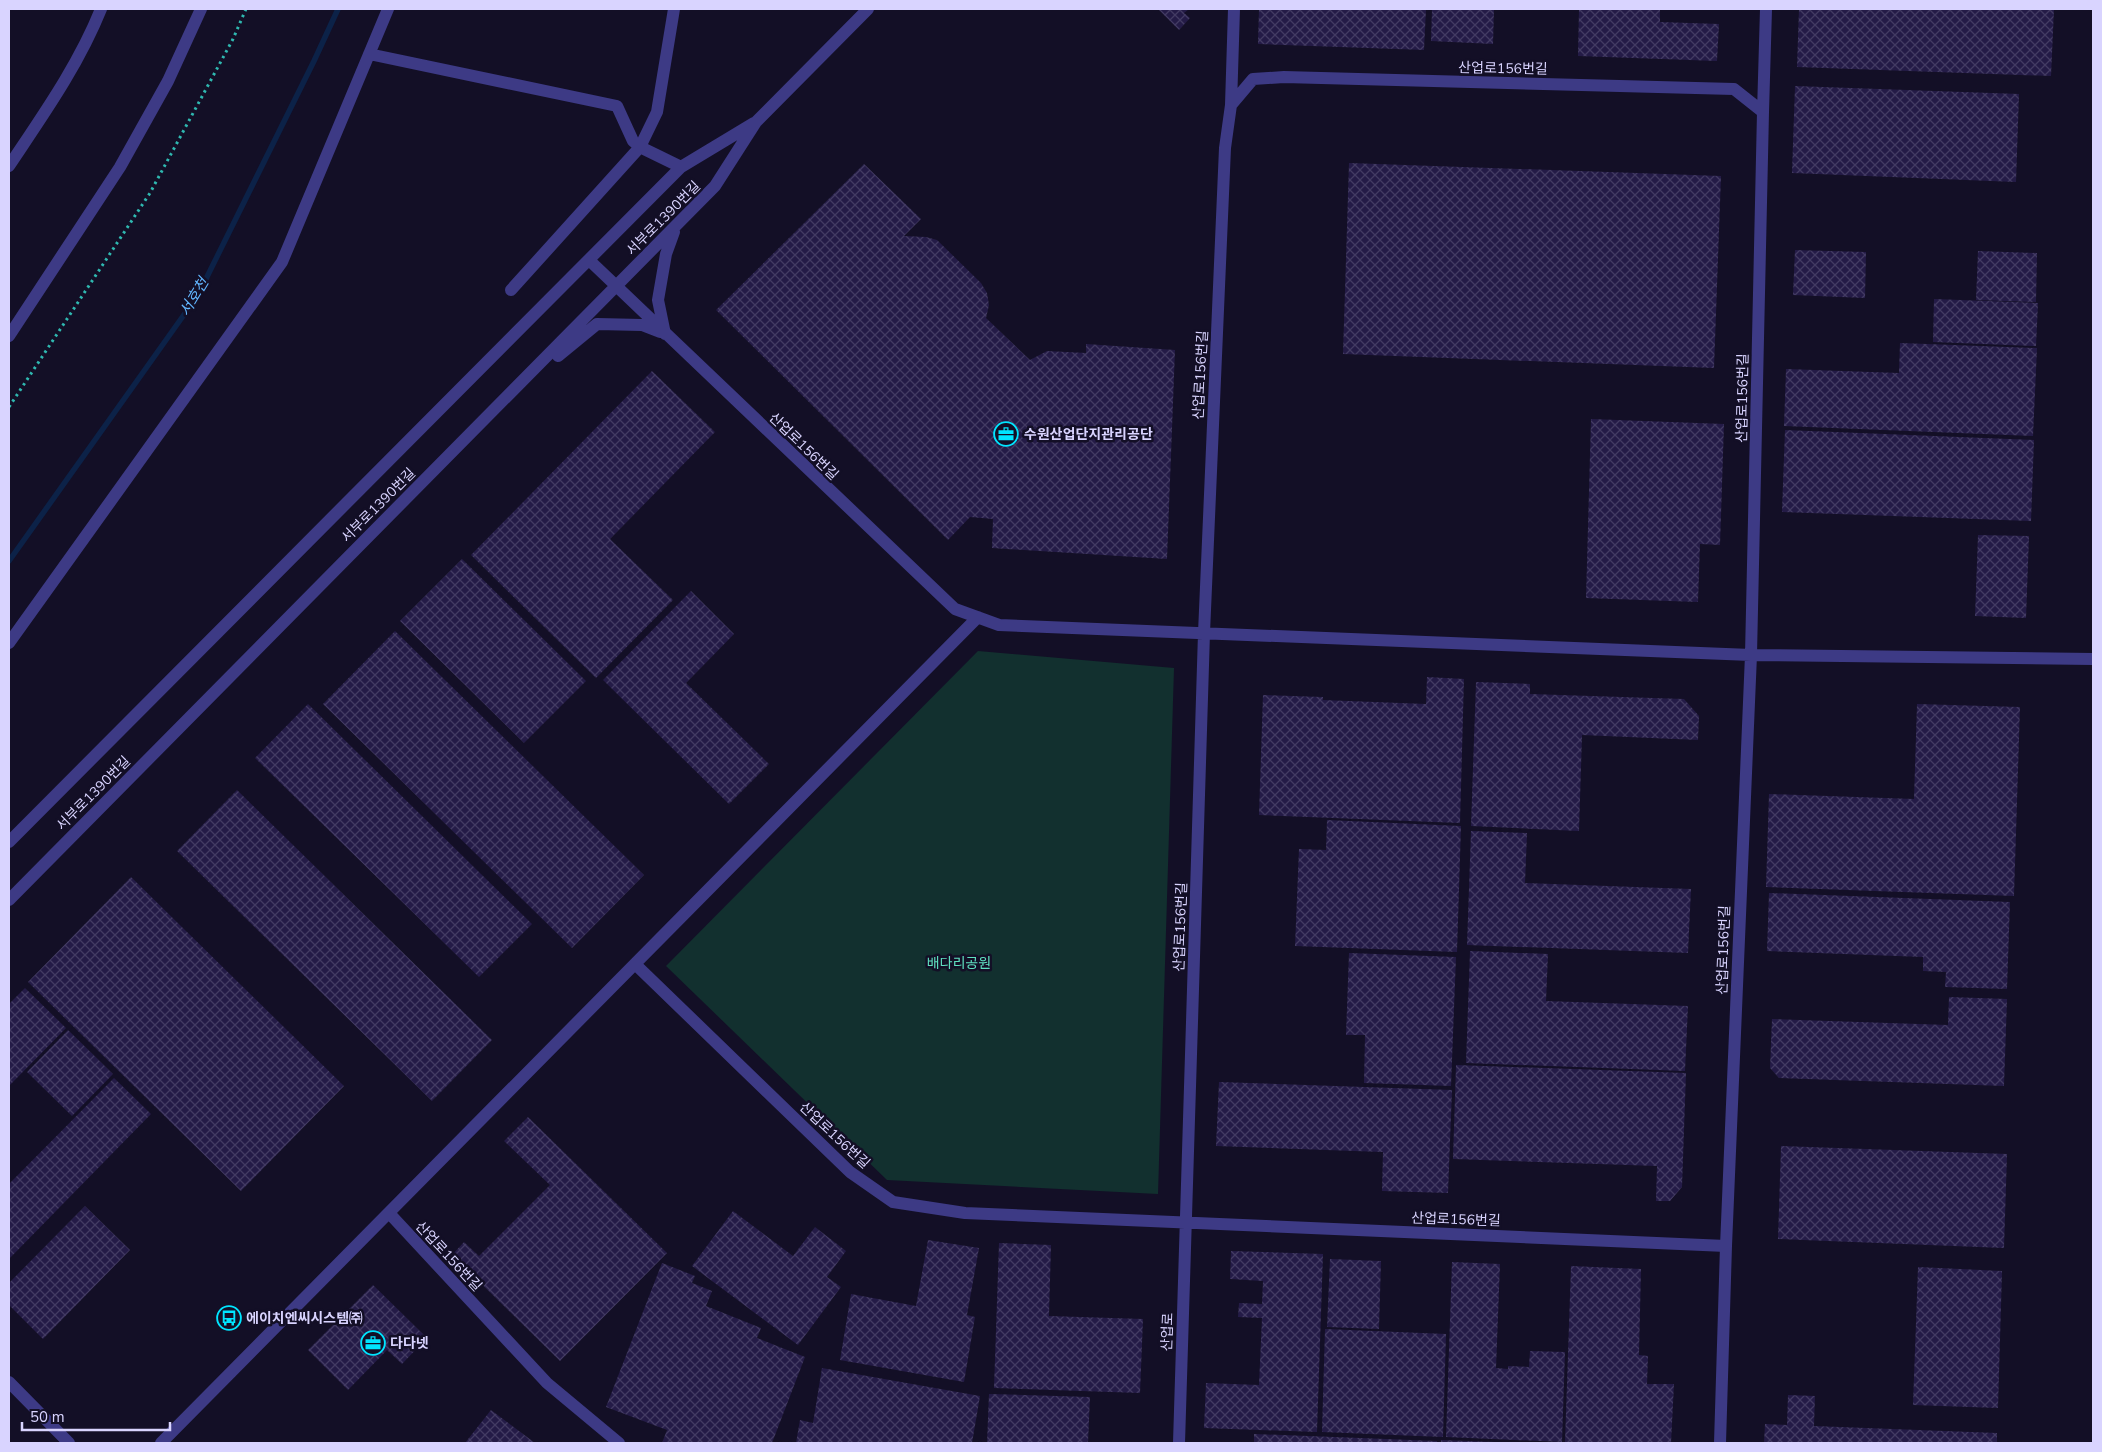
<svg xmlns="http://www.w3.org/2000/svg" width="2102" height="1452" font-family="'Nunito Sans','Noto Sans KR',sans-serif">
  <style>
    .green { fill: #12302f }
    .lines { fill: none; stroke-linecap: round; stroke-linejoin: round }
    .stream { stroke: #0c2248; stroke-width: 5.5 }
    .building { fill: url(#building-cross-hatch) }
    .path { stroke: #2fb8b0; stroke-width: 3; stroke-dasharray: 2.5 4; stroke-linecap: butt }
    .minor { stroke: #3d3a85; stroke-width: 12 }
    .labels { text-anchor: middle; stroke-width: 5; stroke-linejoin: round; paint-order: stroke }
    .street-label { font-size: 14px; fill: #d9d4ff; stroke: #130f26 }
    .poi-label { font-size: 14px; font-weight: bold; fill: #d9d4ff; stroke: #130f26; text-anchor: start }
    .park-label { font-size: 14px; fill: #5fe0c0; stroke: #130f26 }
    .water-label { font-size: 15px; font-style: italic; fill: #62b6ff; stroke: #130f26 }
  </style>
  <defs>
    <pattern id="building-cross-hatch" width="8" height="8" patternUnits="userSpaceOnUse" patternTransform="scale(1.25)"><rect width="8" height="8" fill="#241b47"/><path d="M0 0l8 8M0 8l8-8" fill="none" stroke="#433b63"/></pattern>
  </defs>
  <rect width="100%" height="100%" fill="#130f26"/>
  <!-- green -->
  <path class="green" d="M978,651L1174,668L1158,1194L887,1180L666,966Z"/>
  <g class="lines">
    <!-- stream -->
    <path class="stream" d="M9,561L198,295L314,61L338,9"/>
  </g>
  <!-- building -->
  <path class="building" d="M1158,9H1189L1184,13L1190,18L1179,30Z
    M1259,9H1426L1424,50L1258,44Z
    M1432,9H1494L1493,44L1431,41Z
    M1579,9H1660V22L1719,24L1717,61L1578,56Z
    M1799,9H2054L2051,76L1797,67Z
    M1795,86L2019,94L2016,182L1792,173Z
    M1349,163L1721,176L1714,368L1343,354Z
    M864,164L921,219L904,236L926,237L937,240L981,283L987,293L989,305L986,318L1030,360L1047,351L1086,353V344L1175,350L1167,559L992,548L993,519L970,517L948,540L716,310Z
    M1795,250L1866,252L1865,298L1793,295Z
    M1978,251L2037,253L2036,302L1976,300Z
    M1934,299L2038,303L2036,346L1933,342Z
    M1900,343L2037,348L2033,436L1784,426L1786,369L1899,373Z
    M652,371L715,432L610,539L673,600L596,678L471,555Z
    M1591,419L1724,424L1720,545L1700,544L1698,602L1586,598Z
    M1785,430L2034,440L2031,521L1782,512Z
    M1978,535L2029,536L2026,618L1975,616Z
    M462,559L586,681L524,743L400,621Z
    M691,591L734,634L686,683L769,764L729,804L603,680Z
    M395,631L644,875L572,948L323,704Z
    M1427,677L1464,679L1460,823L1259,815L1263,695L1323,697V700L1426,704Z
    M1476,682L1530,684V694L1684,699L1699,716L1698,740L1582,735L1579,831L1471,826Z
    M308,704L532,924L479,977L255,758Z
    M1917,704L2020,707L2014,896L1766,887L1769,794L1914,799Z
    M237,790L492,1040L432,1101L177,851Z
    M1327,820L1461,826L1457,952L1295,946L1299,849L1326,850Z
    M1471,831L1527,833L1525,883L1691,889L1688,953L1467,945Z
    M131,877L344,1086L241,1191L28,982Z
    M1769,893L2010,902L2007,989L1945,987L1946,972L1923,971V957L1767,951Z
    M1470,951L1548,954L1546,1001L1688,1006L1685,1071L1466,1063Z
    M1349,953L1456,957L1451,1086L1364,1083L1365,1035H1346Z
    M25,988L66,1028L9,1086V1004Z
    M1949,997L2007,999L2004,1086L1779,1078L1770,1068L1772,1019L1948,1025Z
    M68,1030L113,1074L72,1116L27,1072Z
    M1456,1065L1686,1073L1682,1187L1670,1201H1656L1657,1166L1453,1159Z
    M114,1078L151,1114L9,1259V1184Z
    M1219,1082L1452,1090L1448,1193L1382,1191L1383,1152L1216,1146Z
    M528,1117L667,1253L560,1361L452,1255L464,1242L479,1256L550,1185L504,1141Z
    M1781,1146L2007,1154L2004,1248L1778,1239Z
    M85,1206L130,1250L43,1339L9,1305V1283Z
    M733,1211L793,1256L815,1227L846,1251L827,1277L841,1287L798,1345L692,1266Z
    M928,1240L979,1248L967,1315L975,1317L964,1382L840,1360L851,1294L916,1306Z
    M999,1243L1051,1245L1049,1316L1143,1319L1140,1393L994,1388Z
    M1231,1251L1323,1254L1317,1432L1204,1428L1206,1383L1259,1385L1262,1318L1238,1317L1239,1303L1262,1304L1263,1281L1230,1279Z
    M1330,1259L1381,1261L1379,1329L1327,1327Z
    M1452,1262L1500,1264L1496,1368L1508,1369V1366L1529,1367L1530,1351L1565,1352L1562,1442L1446,1437Z
    M662,1263L695,1276L692,1283L712,1291L706,1306L761,1328L757,1338L805,1357L772,1443H662L667,1430L606,1407Z
    M1571,1266L1641,1269L1639,1355L1648,1356L1647,1384H1674L1671,1443L1565,1442Z
    M1918,1267L2002,1271L1998,1408L1913,1405Z
    M373,1285L427,1338L402,1364L387,1350L348,1390L308,1350Z
    M1325,1329L1446,1334L1443,1437L1322,1432Z
    M822,1368L980,1396L972,1443H796L800,1420L813,1423Z
    M989,1394L1090,1397L1088,1443H987Z
    M1788,1395L1815,1396L1814,1426L1997,1433V1443H1764L1765,1424L1787,1425Z
    M491,1410L535,1443H465Z
    M1254,1434L1437,1441V1443H1254Z
    M1441,1440L1495,1442V1443H1441Z"/>
  <g class="lines">
    <!-- path -->
    <path class="path" d="M9,407L150,193L233,39L246,9"/>
    <!-- minor -->
    <path class="minor" d="M369,54L617,106L633,141L640,147L681,167
      M1231,105L1234,9
      M1763,112L1766,9
      M9,166C43,115 78,66 101,9
      M589,260L955,609L999,625L1751,655L2093,659
      M511,290L640,147L657,112L674,9
      M665,334L658,300L666,254L674,232
      M9,336L120,167L168,81L201,9
      M558,356L597,324L642,325L660,332
      M9,643L282,262L388,9
      M9,842L681,167L754,123
      M9,900L715,186L756,122L868,9
      M635,964L850,1172L893,1202L965,1213L1726,1246
      M389,1213L547,1383L619,1443
      M9,1382L69,1443
      M161,1443L978,617
      M1179,1443L1204,633L1225,148L1231,105L1253,79L1284,77L1734,89L1763,112L1751,655L1726,1246L1720,1443"/>
  </g>
  <!-- icons -->
  <defs>
    <g id="office-ring" transform="scale(1.25)"><circle r="9.5" fill="#130f26" stroke="#00e5ff" stroke-width="1.5"/><path d="M-6-3h4V-5.5h4V-3h4V5H-6ZM-1-4.5V-3h2v-1.5ZM-6 0V1H6V0Z" fill="#00e5ff"/></g>
    <g id="bus-ring" transform="scale(1.25)"><circle r="9.5" fill="#130f26" stroke="#00e5ff" stroke-width="1.5"/><path d="M-5-6H5V4H4V6H2V4H-2V6H-4V4H-5ZM-3.5-4V0h7V-4ZM-3.5 1.2v1.5H-2V1.2ZM2 1.2v1.5H3.5V1.2Z" fill="#00e5ff"/></g>
  </defs>
  <g fill-rule="evenodd">
    <use href="#office-ring" x="1006" y="434"/>
    <use href="#bus-ring" x="229" y="1318"/>
    <use href="#office-ring" x="373" y="1343"/>
  </g>
  <g class="labels">
    <!-- street labels -->
    <g class="street-label">
      <text transform="translate(1503 68) rotate(1)" y="5">산업로156번길</text>
      <text transform="translate(663 218) rotate(-45)" y="5">서부로1390번길</text>
      <text transform="translate(1200 375) rotate(-87)" y="5">산업로156번길</text>
      <text transform="translate(1742 398) rotate(-89)" y="5">산업로156번길</text>
      <text transform="translate(804 446) rotate(44)" y="5">산업로156번길</text>
      <text transform="translate(378 505) rotate(-45)" y="5">서부로1390번길</text>
      <text transform="translate(93 793) rotate(-45)" y="5">서부로1390번길</text>
      <text transform="translate(1180 927) rotate(-88)" y="5">산업로156번길</text>
      <text transform="translate(1723 950) rotate(-88)" y="5">산업로156번길</text>
      <text transform="translate(835 1135) rotate(43)" y="5">산업로156번길</text>
      <text transform="translate(1456 1219) rotate(2)" y="5">산업로156번길</text>
      <text transform="translate(449 1256) rotate(47)" y="5">산업로156번길</text>
      <text transform="translate(1167 1332) rotate(-88)" y="5">산업로</text>
    </g>
    <!-- poi labels -->
    <g class="poi-label">
      <text x="1024" y="439">수원산업단지관리공단</text>
      <text x="246" y="1323">에이치엔씨시스템㈜</text>
      <text x="390" y="1348">다다넷</text>
    </g>
    <!-- park labels -->
    <g class="park-label">
      <text x="959" y="968">배다리공원</text>
    </g>
    <!-- water labels -->
    <g class="water-label">
      <text transform="translate(194 297) rotate(-59)" y="5">서호천</text>
    </g>
  </g>
  <!-- border -->
  <rect width="2102" height="1452" fill="none" stroke="#d9d4ff" stroke-width="20"/>
  <!-- scale -->
  <path d="M22 1422v8h148v-8" fill="none" stroke="#d9d4ff" stroke-width="2.5"/>
  <text x="30" y="1422" font-size="15" fill="#d9d4ff" stroke="#130f26" stroke-width="4" paint-order="stroke">50 m</text>
</svg>
